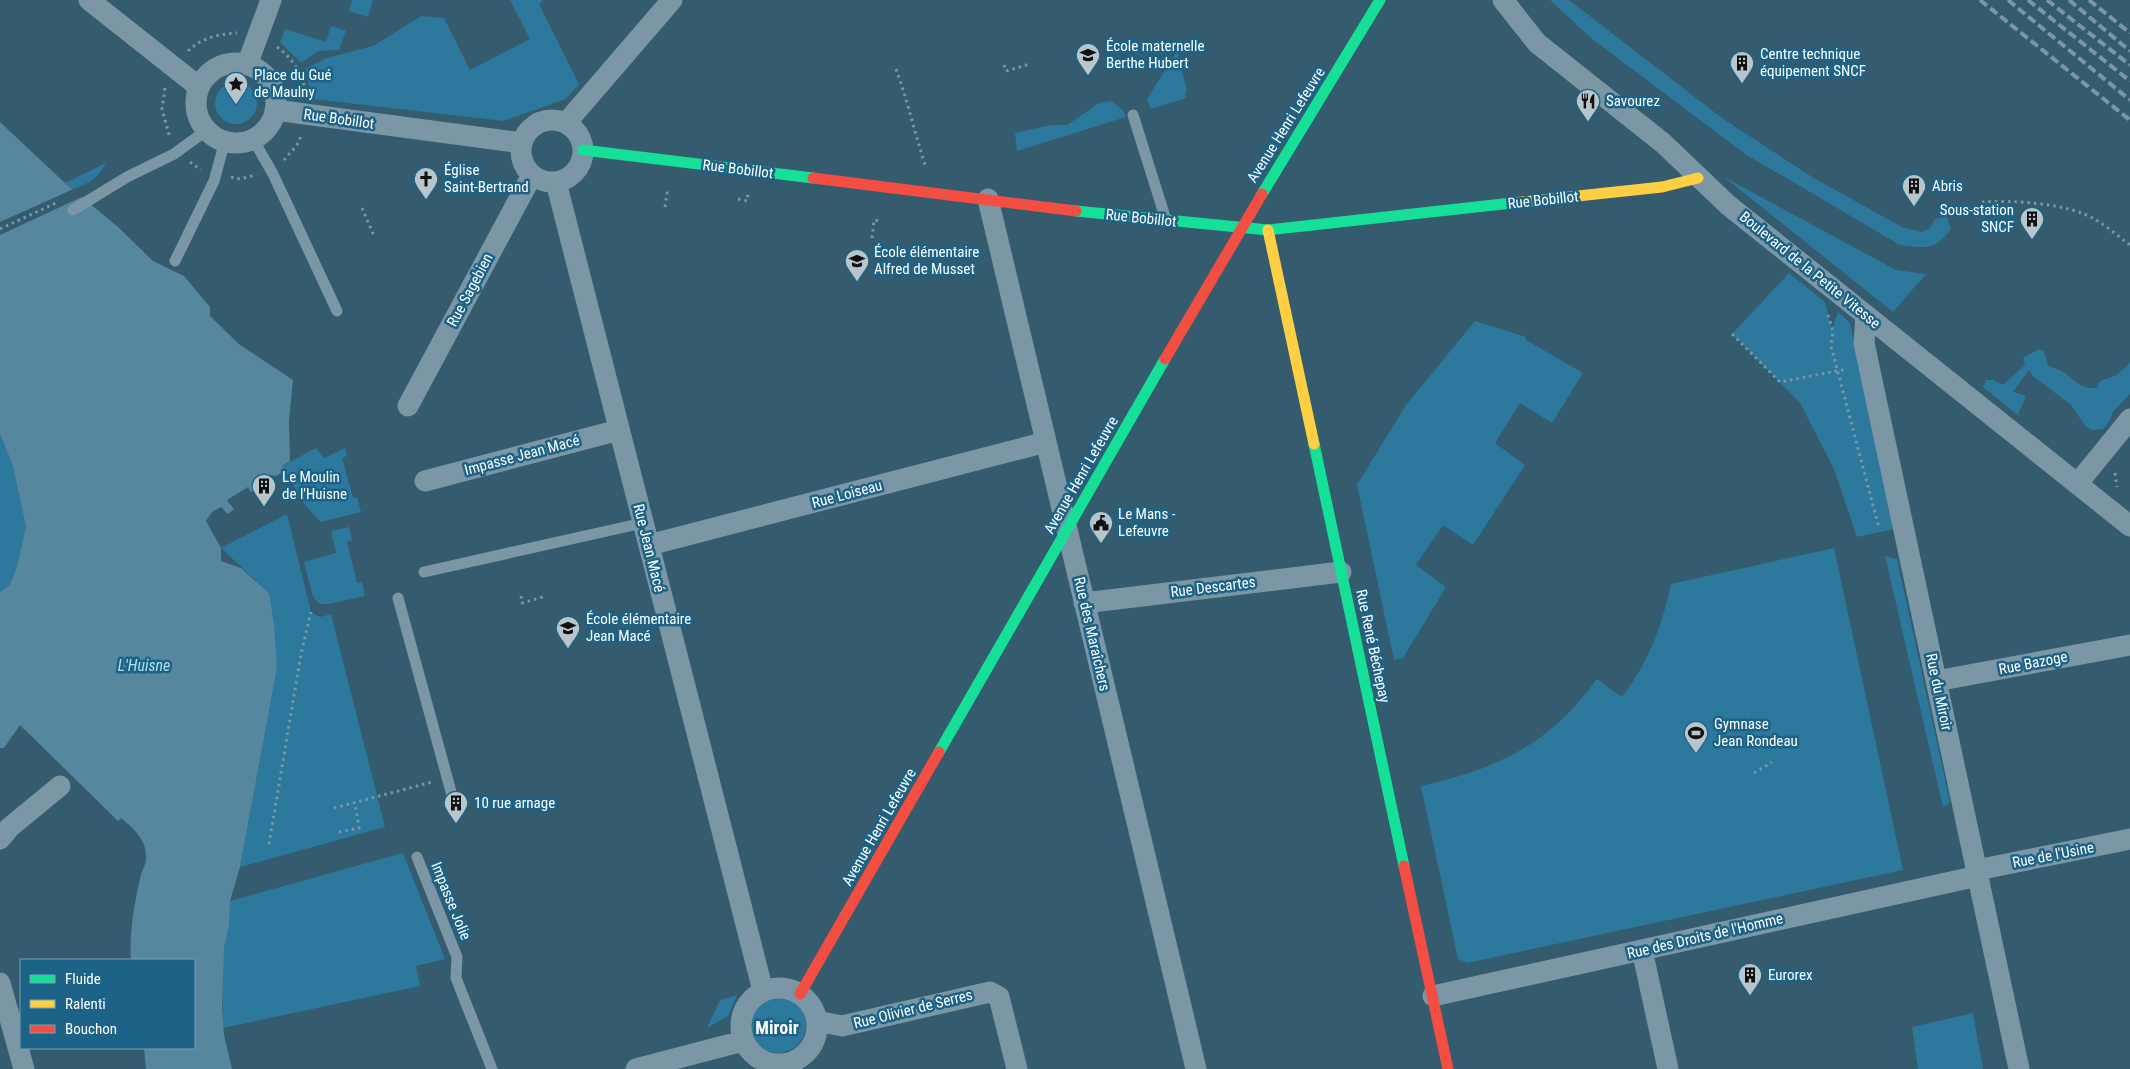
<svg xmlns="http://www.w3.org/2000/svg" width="2130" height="1069" font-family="'Roboto Condensed',sans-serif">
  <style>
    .green { fill: #2d789d }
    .water { fill: #56879f }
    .pier { fill: #345b6e }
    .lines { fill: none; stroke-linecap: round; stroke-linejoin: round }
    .path { stroke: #7b96a4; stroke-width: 3; stroke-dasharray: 2.5 4; stroke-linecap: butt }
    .lane { stroke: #7b96a4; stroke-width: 11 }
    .street { stroke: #7b96a4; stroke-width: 21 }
    .fast { stroke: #16e098; stroke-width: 11 }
    .slow { stroke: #ffcf43; stroke-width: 11 }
    .jam { stroke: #f24e42; stroke-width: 11 }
    .rail { stroke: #7c96a3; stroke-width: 4; stroke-dasharray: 9 4; stroke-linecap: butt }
    .labels { text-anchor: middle; stroke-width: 5; stroke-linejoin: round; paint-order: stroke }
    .poi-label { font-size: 15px; fill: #fff; stroke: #1c6387; text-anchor: start }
    .street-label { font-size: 15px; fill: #fff; stroke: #1c6387 }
    .water-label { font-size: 16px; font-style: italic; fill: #b0def3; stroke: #1c6387 }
    .quarter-label { font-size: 18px; font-weight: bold; fill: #fff; stroke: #1c6387 }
  </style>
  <rect width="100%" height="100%" fill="#345b6e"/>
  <!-- green -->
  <path class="green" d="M352,0H373L368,17L349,11Z
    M510,0H543L539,4L579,84L566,99L503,121L313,99L305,69L327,58L373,46L421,16L444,18L470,70L530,39Z
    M1550,0H1569L1722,118L1812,177L1902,227L1921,232L1929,229L1935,219L1947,217L1951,229C1934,251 1926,248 1900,245L1745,154L1591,38Z
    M331,26L346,31L339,50L318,51L301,63L280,42L285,29L326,42Z
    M1177,51L1187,91L1185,92L1186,98L1151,109L1147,99Z
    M215 103a21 21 0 1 1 42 0a21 21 0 1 1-42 0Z
    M1111,101L1123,110L1126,117L1017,151L1015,133L1051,125H1067L1099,103Z
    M106,163C97,180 91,182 73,189L65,183Z
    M1724,177L1896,270L1926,274L1893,312Z
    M1789,273L1825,302L1832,330L1838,312L1850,323L1895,529L1857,537L1834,469L1800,403L1732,334Z
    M1475,321L1526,337V340L1583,373L1552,423L1520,403L1495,443L1525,465L1473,545L1443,525L1416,565L1446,587L1403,658L1394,660L1357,485L1406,405Z
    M2039,349L2044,351L2048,365C2052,368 2058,369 2062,371C2074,379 2080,390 2097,388L2100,381L2117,375L2130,363V394L2113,412L2109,422L2103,429L2092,430L2086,427L2071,405L2033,376L2029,370L2013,392L2026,396L2018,415L1983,387L1986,380H1993L2003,385L2025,365L2023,358Z
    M0,434L13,466L26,527L16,570L9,586L0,592Z
    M316,448L324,458L345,448L347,456L342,458L353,498L357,497L361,512L321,522L305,505L282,466Z
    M287,514L311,612L320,617L331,614L385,827L240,867L277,668L269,593L221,548Z
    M349,527L352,540L347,542L357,583L362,582L365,596L329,604H320L313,597L304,562L336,553L331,531Z
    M1834,548L1903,870L1467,963L1458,959L1421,786C1497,769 1550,744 1597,679L1622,697C1648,663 1662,626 1671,584Z
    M1885,556L1897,559L1950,802L1943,807Z
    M403,853L445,959L416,966L420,986L223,1028L222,961L230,901Z
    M737,995L728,1016L707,1028L720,1000Z
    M750 1025a28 28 0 1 1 56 0a28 28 0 1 1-56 0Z
    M1973,1013L1983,1069H1918L1912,1027Z"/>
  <!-- water -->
  <path class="water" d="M0,122L65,183L118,227L153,261L184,276L210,307V316L240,345L293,380L289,421L290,461L282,466L285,471L276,476L271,475L258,482L261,486L251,492L248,487L227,500L234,509L228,514L221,507L212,512L206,521L221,548V561L241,568L269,593L274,624L277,668L240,867L230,901L229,924L224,948L222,1008L224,1035L232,1069H146L144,1048H194V960H131C129,933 134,905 140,879C141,871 147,864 146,856C146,839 133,828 121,818L118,821L20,725L4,748H0V592L9,586L16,570L26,527L13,466L0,434Z"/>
  <!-- pier -->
  <path class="pier" d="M76,188L86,195L0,235V222Z"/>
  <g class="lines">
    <!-- path -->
    <path class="path" d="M277,47C294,59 301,73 306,92
      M188,51C201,38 219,34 237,33
      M1004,65L1006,71L1030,64
      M896,69C908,102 915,134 926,168
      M165,88L162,109L170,138
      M284,160L297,145L302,134
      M190,162L201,170
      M231,177L240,179L255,175
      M738,199L747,201L748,193
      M1982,202C2013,200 2069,203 2096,220C2108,227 2119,237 2130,245
      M665,207L667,193H672
      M362,208L374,236
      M0,229L58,202
      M872,238L874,220L879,221
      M1828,315L1833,331L1831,346L1879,528
      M1732,334L1780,382L1847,369
      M2115,473L2117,487
      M521,596L522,603L546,596
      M1754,773L1772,762
      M334,808L432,782
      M339,832L359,828L355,803
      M269,844L301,654L311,612"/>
    <!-- lane -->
    <path class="lane" d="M1133,115L1166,220
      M253,139L273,174L337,311
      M73,210L127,177L174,154L207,130
      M175,261L214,181L225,141
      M424,572L643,523
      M398,598L453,799
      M417,857L457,957L456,978L492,1069"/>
    <!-- street -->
    <path class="street" d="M89,0L199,87
      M1503,0L1537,43L1663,143L1728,205L2130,526
      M196 103a40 40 0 1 1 80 0a40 40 0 1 1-80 0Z
      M247,65L271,0
      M275,110L522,143
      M521 151a31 31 0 1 1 62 0a31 31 0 1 1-62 0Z
      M566,123L672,0
      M556,182L763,991
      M988,199L1196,1069
      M1866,315L1864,343L2019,1069
      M408,406L532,175
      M425,481L619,430
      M2078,483L2130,419
      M649,545L1046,442
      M1084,603L1341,572
      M1936,681L2130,645
      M0,839L9,828L60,786
      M1977,870L2130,839
      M1642,950L1668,1069
      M0,983L24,1069
      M741 1026a38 38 0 1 1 76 0a38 38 0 1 1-76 0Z
      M1433,996L1978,876
      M817,1021L842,1026L990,992L999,997L1017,1069
      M636,1069L743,1041"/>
    <!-- fast -->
    <path class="fast" d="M583,150L813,178
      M1262,194L1380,0
      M1076,211L1268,230L1512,203
      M1314,444L1404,866
      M939,752L1165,359"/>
    <!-- slow -->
    <path class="slow" d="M1512,203L1662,187L1698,178
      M1268,230L1314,444"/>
    <!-- jam -->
    <path class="jam" d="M813,178L1076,211
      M1165,359L1262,194
      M1404,866L1448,1069
      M800,994L939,752"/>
    <!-- rail -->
    <path class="rail" d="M1980,0L2130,120
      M2008,0L2130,100
      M2028,0L2130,81
      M2047,0L2130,65
      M2069,0L2130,51
      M2089,0L2130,33"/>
  </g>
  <!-- icons -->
  <defs>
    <g id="school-pin" transform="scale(1.25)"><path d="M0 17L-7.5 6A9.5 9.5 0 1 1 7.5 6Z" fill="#b8c6cc" stroke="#1c6387"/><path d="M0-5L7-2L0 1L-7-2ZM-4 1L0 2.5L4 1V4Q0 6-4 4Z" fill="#111"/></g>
    <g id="building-pin" transform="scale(1.25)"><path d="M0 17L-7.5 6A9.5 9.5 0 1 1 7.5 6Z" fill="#b8c6cc" stroke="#1c6387"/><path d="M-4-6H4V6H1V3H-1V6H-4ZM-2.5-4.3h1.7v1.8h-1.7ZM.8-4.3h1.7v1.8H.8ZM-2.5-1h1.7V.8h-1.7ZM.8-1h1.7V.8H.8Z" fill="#111"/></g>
    <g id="sight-pin" transform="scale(1.25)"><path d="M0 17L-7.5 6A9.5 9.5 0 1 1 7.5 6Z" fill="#b8c6cc" stroke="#1c6387"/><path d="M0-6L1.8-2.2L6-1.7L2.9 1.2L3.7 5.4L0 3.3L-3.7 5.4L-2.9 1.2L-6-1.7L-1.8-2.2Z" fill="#111"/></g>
    <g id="restaurant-pin" transform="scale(1.25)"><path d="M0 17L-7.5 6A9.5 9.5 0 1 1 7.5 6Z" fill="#b8c6cc" stroke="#1c6387"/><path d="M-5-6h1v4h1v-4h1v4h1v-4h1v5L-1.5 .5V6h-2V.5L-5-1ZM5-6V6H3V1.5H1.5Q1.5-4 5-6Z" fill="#111"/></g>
    <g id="church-pin" transform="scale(1.25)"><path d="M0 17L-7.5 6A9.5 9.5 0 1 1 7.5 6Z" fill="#b8c6cc" stroke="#1c6387"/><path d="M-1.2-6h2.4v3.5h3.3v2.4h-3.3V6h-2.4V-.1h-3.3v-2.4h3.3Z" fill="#111"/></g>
    <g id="civic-pin" transform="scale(1.25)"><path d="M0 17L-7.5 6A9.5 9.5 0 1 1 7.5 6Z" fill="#b8c6cc" stroke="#1c6387"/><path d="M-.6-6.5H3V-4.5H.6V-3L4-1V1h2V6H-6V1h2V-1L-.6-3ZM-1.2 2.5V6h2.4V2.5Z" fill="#111"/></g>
    <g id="stadium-pin" transform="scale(1.25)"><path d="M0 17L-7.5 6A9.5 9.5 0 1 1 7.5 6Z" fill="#b8c6cc" stroke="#1c6387"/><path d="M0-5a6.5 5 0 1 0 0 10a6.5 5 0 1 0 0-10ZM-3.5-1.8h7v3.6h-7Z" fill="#111"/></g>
  </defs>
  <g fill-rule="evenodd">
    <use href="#school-pin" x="1088" y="55"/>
    <use href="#building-pin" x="1742" y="63"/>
    <use href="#sight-pin" x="236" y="84"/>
    <use href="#restaurant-pin" x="1588" y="101"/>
    <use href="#church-pin" x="426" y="179"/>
    <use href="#building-pin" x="1914" y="186"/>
    <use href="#building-pin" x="2032" y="219"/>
    <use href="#school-pin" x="857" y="261"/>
    <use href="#building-pin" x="264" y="486"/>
    <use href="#civic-pin" x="1101" y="523"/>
    <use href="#school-pin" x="568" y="628"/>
    <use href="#stadium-pin" x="1696" y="733"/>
    <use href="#building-pin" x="456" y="803"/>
    <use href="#building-pin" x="1750" y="975"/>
  </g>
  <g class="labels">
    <!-- poi labels -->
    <g class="poi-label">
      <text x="1106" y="51">École maternelle<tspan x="1106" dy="17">Berthe Hubert</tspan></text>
      <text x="1760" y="59">Centre technique<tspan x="1760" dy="17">équipement SNCF</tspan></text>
      <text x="254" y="80">Place du Gué<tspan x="254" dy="17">de Maulny</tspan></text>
      <text x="1606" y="106">Savourez</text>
      <text x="444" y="175">Église<tspan x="444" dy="17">Saint-Bertrand</tspan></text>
      <text x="1932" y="191">Abris</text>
      <text x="2014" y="215" text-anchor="end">Sous-station<tspan x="2014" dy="17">SNCF</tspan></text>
      <text x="874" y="257">École élémentaire<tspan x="874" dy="17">Alfred de Musset</tspan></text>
      <text x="282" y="482">Le Moulin<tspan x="282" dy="17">de l'Huisne</tspan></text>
      <text x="1118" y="519">Le Mans -<tspan x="1118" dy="17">Lefeuvre</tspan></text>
      <text x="586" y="624">École élémentaire<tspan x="586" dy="17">Jean Macé</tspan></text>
      <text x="1714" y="729">Gymnase<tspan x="1714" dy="17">Jean Rondeau</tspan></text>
      <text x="474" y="808">10 rue arnage</text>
      <text x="1768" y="980">Eurorex</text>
    </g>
    <!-- street labels -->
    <g class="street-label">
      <text transform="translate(339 119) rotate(8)" y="5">Rue Bobillot</text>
      <text transform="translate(1286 125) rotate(-58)" y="5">Avenue Henri Lefeuvre</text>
      <text transform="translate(738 169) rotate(7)" y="5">Rue Bobillot</text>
      <text transform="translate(1543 200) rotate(-6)" y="5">Rue Bobillot</text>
      <text transform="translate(1141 218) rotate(6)" y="5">Rue Bobillot</text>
      <text transform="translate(1810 270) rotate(39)" y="5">Boulevard de la Petite Vitesse</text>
      <text transform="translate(470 290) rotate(-62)" y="5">Rue Sagebien</text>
      <text transform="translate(522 455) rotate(-15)" y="5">Impasse Jean Macé</text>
      <text transform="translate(1081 475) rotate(-60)" y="5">Avenue Henri Lefeuvre</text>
      <text transform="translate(847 494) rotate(-15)" y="5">Rue Loiseau</text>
      <text transform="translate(649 548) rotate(76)" y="5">Rue Jean Macé</text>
      <text transform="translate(1213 587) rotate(-7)" y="5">Rue Descartes</text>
      <text transform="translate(1092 634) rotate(77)" y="5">Rue des Maraîchers</text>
      <text transform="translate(1373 646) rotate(78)" y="5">Rue René Béchepay</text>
      <text transform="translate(2033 663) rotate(-11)" y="5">Rue Bazoge</text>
      <text transform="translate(1939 692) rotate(78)" y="5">Rue du Miroir</text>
      <text transform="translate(879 827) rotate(-60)" y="5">Avenue Henri Lefeuvre</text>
      <text transform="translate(2053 855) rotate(-11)" y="5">Rue de l'Usine</text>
      <text transform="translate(451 901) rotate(68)" y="5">Impasse Jolie</text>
      <text transform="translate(1705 936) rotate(-13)" y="5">Rue des Droits de l'Homme</text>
      <text transform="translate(913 1009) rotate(-14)" y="5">Rue Olivier de Serres</text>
    </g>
    <!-- water labels -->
    <g class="water-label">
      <text x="144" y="671">L'Huisne</text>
    </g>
    <!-- quarter labels -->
    <g class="quarter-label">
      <text x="777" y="1034">Miroir</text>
    </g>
  </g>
  <!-- legend -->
  <rect x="20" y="959" width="175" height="90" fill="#1c6387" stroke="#77a1b7"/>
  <rect x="30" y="975" width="25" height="8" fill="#16e098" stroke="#77a1b7"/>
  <text x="65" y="984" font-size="15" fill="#ffffff">Fluide</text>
  <rect x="30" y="1000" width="25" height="8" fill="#ffcf43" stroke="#77a1b7"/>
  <text x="65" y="1009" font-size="15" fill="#ffffff">Ralenti</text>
  <rect x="30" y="1025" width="25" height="8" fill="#f24e42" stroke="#77a1b7"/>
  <text x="65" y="1034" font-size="15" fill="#ffffff">Bouchon</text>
</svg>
